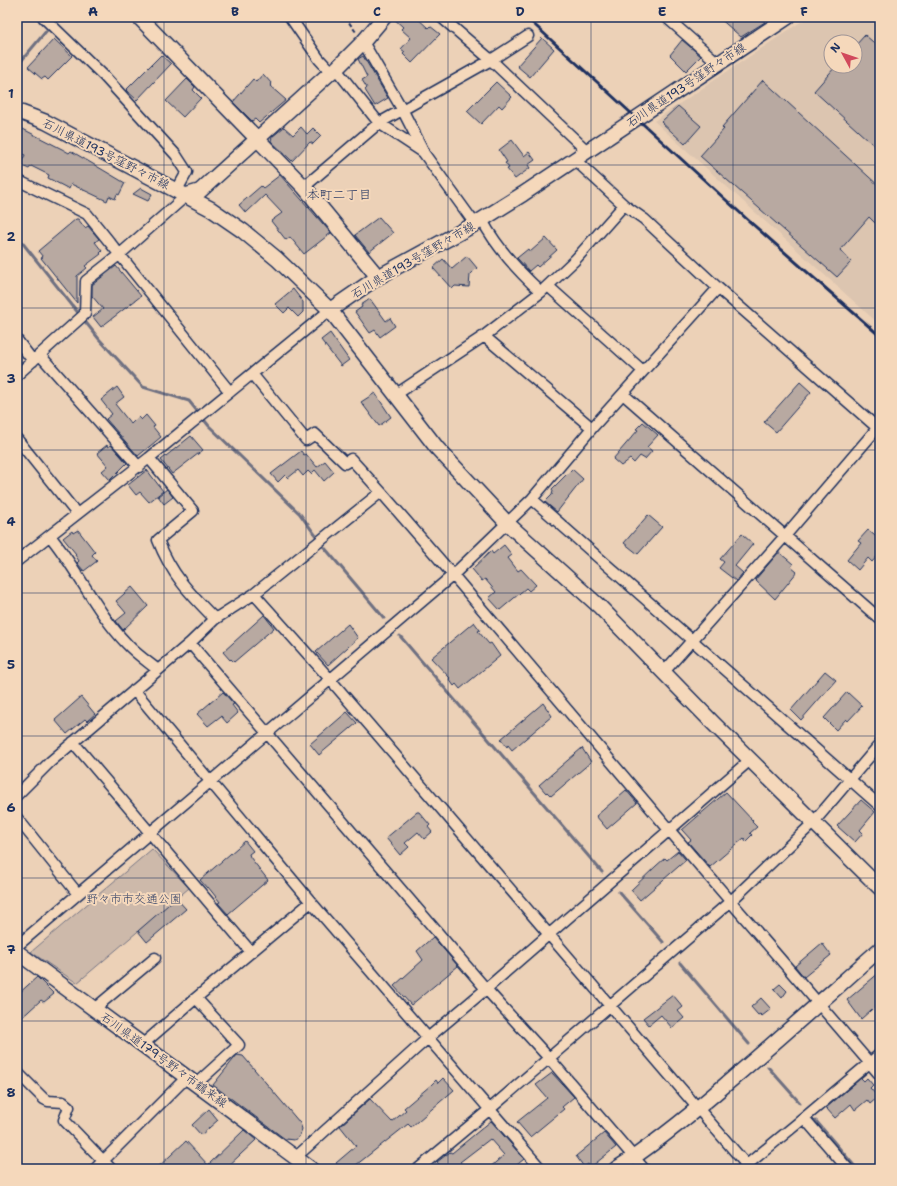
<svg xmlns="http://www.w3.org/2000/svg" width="897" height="1186" font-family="'Shantell Sans','Klee One',sans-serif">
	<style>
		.built { fill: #dcc5b0; fill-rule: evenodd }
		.green { fill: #cdb9aa; stroke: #747484 }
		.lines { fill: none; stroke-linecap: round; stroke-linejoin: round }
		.stream { stroke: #6e6f81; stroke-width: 3 }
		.building { fill: #b8a9a1; stroke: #1b2f5e }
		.street-casing { stroke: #1b2f5e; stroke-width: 13 }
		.secondary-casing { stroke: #1b2f5e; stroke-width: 17 }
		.path { stroke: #1b2f5e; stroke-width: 2; stroke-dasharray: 4 3; stroke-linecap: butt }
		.street { stroke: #f5d8bb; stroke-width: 10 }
		.secondary { stroke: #f5d8bb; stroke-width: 14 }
		.rail { stroke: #1b2f5e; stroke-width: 3 }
		.grid { fill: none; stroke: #1b2f5e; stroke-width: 1; stroke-opacity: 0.55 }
		.labels { text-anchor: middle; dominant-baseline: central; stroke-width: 4; stroke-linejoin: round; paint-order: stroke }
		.street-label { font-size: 12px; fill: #1b2f5e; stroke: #f5d8bb }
		.park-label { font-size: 12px; fill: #364469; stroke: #f5d8bb }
		.neighbourhood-label { font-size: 13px; fill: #1b2f5e; stroke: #f5d8bb }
		.neatline { fill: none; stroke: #1b2f5e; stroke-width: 1.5 }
		.grid-label { font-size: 13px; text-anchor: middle; font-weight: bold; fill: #1b2f5e }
	</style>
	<rect width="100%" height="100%" fill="#ecd1b7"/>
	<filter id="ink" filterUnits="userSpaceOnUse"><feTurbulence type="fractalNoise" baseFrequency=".025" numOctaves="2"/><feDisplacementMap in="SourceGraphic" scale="8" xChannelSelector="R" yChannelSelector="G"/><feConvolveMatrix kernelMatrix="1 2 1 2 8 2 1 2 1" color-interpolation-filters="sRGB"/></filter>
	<g filter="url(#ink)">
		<path class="built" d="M808,17H880V325L654,121ZM831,42H855V66H831Z"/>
		<path class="green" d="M152,849L189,888L77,983L31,952Z"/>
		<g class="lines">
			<path class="stream" d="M17,66L58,17
				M17,236L99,339L143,387L189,401L209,426L300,514L324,547L384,618
				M400,636L602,872
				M619,892L663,942
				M680,963L749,1044
				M768,1067L800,1103
				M816,1121L857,1169"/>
		</g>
		<path class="building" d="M392,17H416L428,28L430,26L440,34L412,63L403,54L405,52L401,49L411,38L401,29L403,27Z
			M718,17H759L765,22L741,37Z
			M865,35L880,48V151L814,91L836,66H855V46Z
			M542,38L554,49L530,77L517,66Z
			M54,39L72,56L48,80L45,77L42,79L28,67Z
			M682,40L701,56L686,71L670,55Z
			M161,55L171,64L137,100L126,90Z
			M363,56L388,98L375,106L365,90L367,88L362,80L367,77L358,59Z
			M263,74L272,84L270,86L286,100L259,123L255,119L252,121L233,102L253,79L256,82Z
			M187,79L195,87L193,90L201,98L183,117L166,101Z
			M763,80L880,187V217L875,223L869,217L840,250L851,262L837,277L700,156L724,129L722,127Z
			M496,82L512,97L502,108L499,105L481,124L467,111Z
			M678,106L701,126L685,144L661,122Z
			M17,126L62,149L69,153L71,151L125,183L119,195L117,194L115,199L109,196L107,201L71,184L69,189L48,178L49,175L31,166L29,169L20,165L25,155L17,151Z
			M284,127L293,135L301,127L307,134L313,128L321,136L313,144L310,142L292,161L271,141L272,137Z
			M512,140L524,156L529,152L535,160L528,165L530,168L515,179L507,169L509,168L505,163L507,162L499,150Z
			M280,175L331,233L304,254L290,237L286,240L271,221L282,213L265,195L246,213L239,205L261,186L263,188Z
			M141,188L152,194L148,201L133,194Z
			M379,217L393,233L369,252L355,235Z
			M76,219H78L85,228L88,226L99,239L95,242L102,251L100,253L101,254L85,266L87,268L77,276V303L41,258L43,257L38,251Z
			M546,238L557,250L538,267L536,265L529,271L517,258L528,249L530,252Z
			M467,256L477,268L470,275L469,287L455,286L452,289L433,268L443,259L452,269Z
			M116,266L141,296L101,327L93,317L103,309L92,296V285Z
			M293,289L303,302V312L298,317L289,308L284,313L275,304Z
			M370,299L386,321L390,318L395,326L380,337L375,330L370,333L355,312L362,307L361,305Z
			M330,333L349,360L341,366L321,340Z
			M800,382L811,392L776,432L764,422Z
			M117,387L124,397L115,404L131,424L138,417L141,420L146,415L155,426L153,427L161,437L138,456L106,419L112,414L101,400Z
			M375,393L391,417L379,426L361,402Z
			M643,422L658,435L647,447L652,451L645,459L640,456L634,463L630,459L621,466L613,459L638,430L636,429Z
			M191,436L203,450L172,474L161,460Z
			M107,445L108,447L111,445L127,463L110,480L102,471L108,466L97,453Z
			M301,451L304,455L306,454L317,467L325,461L334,472L324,481L315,470L311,474L308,471L303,476L298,470L288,478L285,475L278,482L271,474Z
			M572,469L583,479L557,512L545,502L552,495L553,491L552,489Z
			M147,470L163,491L149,502L140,492L136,495L128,485Z
			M167,489L173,497L164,504L158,496Z
			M648,515L662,527L638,554L624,543Z
			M78,530L95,552L92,555L97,561L84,571L77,563L79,561L75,555L76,554L63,538L72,531L73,533Z
			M868,530L880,540V553L872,562L868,558L858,570L847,560L861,543L858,541Z
			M742,534L753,544L735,566L743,573L736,581L719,568L724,562L720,559Z
			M504,545L512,555L508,558L518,571L521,569L536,585L529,591L526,588L500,610L489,598L496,592L485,579L482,581L472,569L491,551L493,554Z
			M778,553H780L793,564L791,567L797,572L775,599L755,580Z
			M132,587L148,606L123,630L116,621L126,613L116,601Z
			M264,615L274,628L234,662L231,659L230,660L223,652Z
			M474,622L480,630L478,631L489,644L491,643L500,656L460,689L456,684L454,686L449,679L450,678L431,658Z
			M348,624L358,638L328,665L316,652Z
			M825,671L836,680L801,720L791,710Z
			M223,692L234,704L232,705L238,713L227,723L221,716L208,726L197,714Z
			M847,692L862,706L848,721L846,719L836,730L824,718Z
			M81,697L95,714L87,721L85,719L67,734L55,720Z
			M543,703L552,716L512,750L508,745L507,747L501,739Z
			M347,712L357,723L319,755L310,744Z
			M582,748L591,762L551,796L547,792L546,793L539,785Z
			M626,790L637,803L607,829L596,816Z
			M726,792L753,821L752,822L757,827L750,833L752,835L746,841L744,838L710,867L688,842L691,840L682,830Z
			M861,800L875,812L860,830L863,833L855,842L837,826Z
			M417,812H419L430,825L428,827L432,832L424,839L418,832L405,843L409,847L400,855L386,838Z
			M245,841L253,851L249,854L250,857L268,880L228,914L218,903L220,902L208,887L207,888L200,880Z
			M678,851L686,860L640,900L631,890L656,866L665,858L667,860Z
			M176,898L186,909L147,942L138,931Z
			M433,937L458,966L411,1005L394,986L423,960L417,951Z
			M822,943L831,955L804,977L795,966Z
			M880,972V1002L861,1019L847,1000Z
			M37,977L54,994L44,1002L41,1000L17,1022V995Z
			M780,984L787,991L782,998L774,989Z
			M673,995L683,1007L678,1011L684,1018L672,1028L661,1015L649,1025L643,1018Z
			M761,998L771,1009L762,1016L760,1014L758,1015L751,1007Z
			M237,1055L243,1056L300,1123L302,1129L299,1137L294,1140L285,1139L213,1085Z
			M552,1073L574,1097L562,1107L564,1109L530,1137L517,1122L547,1098L536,1085Z
			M443,1078L454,1090L411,1127L408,1124L351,1169H341L336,1163L356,1146L340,1126L370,1099L392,1122L406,1110L404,1108L431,1085L436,1080L438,1083Z
			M861,1078L864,1081L867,1078L873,1085L870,1088L878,1097L870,1104L867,1100L855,1110L851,1104L835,1118L826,1108Z
			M209,1109L218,1120L201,1135L192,1125Z
			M491,1121L524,1159L512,1169H488L504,1155L490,1139L460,1162L467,1169H443L437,1162L450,1152L452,1153Z
			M244,1130L256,1140L225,1169H156L186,1141L208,1165Z
			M604,1133L616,1147L591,1167L588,1164L584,1167L576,1156Z"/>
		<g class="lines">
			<g class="street-casing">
				<path id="street" d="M43,17L104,76L176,155L187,172L177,190
					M290,17L319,59L331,72
					M441,17L491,60L587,151
					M666,17L718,63
					M363,42L402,109L423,150
					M336,69L379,123L423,152L475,224
					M575,160L624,205L644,219L718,288L880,430
					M17,180L87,214L230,392
					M304,187L379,123L491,60L528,36
					M482,220C496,246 519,272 541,292L575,260L624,205
					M548,286L643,371
					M484,336L592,428
					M17,340L33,361
					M40,355L139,467
					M252,374L306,440L315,434L345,463L351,459L381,492
					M17,375L85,314L86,281L119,255L187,195
					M623,394L880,619
					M395,395L484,336L541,292
					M17,439L77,514
					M149,458L193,511L158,540C171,574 190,594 215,619
					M532,499L880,806
					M50,536C78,570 96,612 127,644C136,654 148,662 158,670
					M17,561L149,458L330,310
					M254,594L329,678L750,1169
					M190,643L486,989L429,1037L296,1157
					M663,673L785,536L880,425
					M134,690L311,902
					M73,742L251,952
					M17,795L50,762L190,643L215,619L254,594L381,492L453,575L670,831L880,1075
					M17,818L78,894
					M17,946L453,575L532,499L592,428L718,288
					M94,1009L155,958
					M142,1045L196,998
					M17,1072L44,1099L48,1101L63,1102L69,1107L64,1120L111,1169
					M196,1084L239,1045L196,998L311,902L541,1169
					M804,1118L880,1054
					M95,1169L187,1077
					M418,1169L490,1109L731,901L813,823L880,744
					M644,1169L548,1057L486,989L750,760
					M742,1169L804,1118L848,1169"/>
			</g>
			<g class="secondary-casing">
				<path id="secondary" d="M139,17L304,187L378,277
					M17,111L46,122L211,209L243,231L277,259L330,310L378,277L475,224L523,194L788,17
					M187,195L200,191L331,72L336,69L363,42L384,17
					M330,310L437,448L508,524L600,607L713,723L880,888
					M17,952L311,1169
					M616,1169C654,1145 690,1115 724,1086C777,1041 828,995 880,949"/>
			</g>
			<path class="path" d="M345,17L356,32"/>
			<use href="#street" class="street"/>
			<use href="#secondary" class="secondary"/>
			<path class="rail" d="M526,17L749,221L880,336"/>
		</g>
	</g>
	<path class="grid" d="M164,17V1169M306,17V1169M448,17V1169M591,17V1169M733,17V1169M17,165H880M17,308H880M17,450H880M17,593H880M17,736H880M17,878H880M17,1021H880"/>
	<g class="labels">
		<g class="street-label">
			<text transform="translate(686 85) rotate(-34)">石川県道193号窪野々市線</text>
			<text transform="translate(106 154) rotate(27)">石川県道193号窪野々市線</text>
			<text transform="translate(413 260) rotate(-30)">石川県道193号窪野々市線</text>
			<text transform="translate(164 1060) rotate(36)">石川県道179号野々市鶴来線</text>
		</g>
		<g class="park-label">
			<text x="134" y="899">野々市市交通公園</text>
		</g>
		<g class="neighbourhood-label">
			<text x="339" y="194">本町二丁目</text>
		</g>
	</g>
	<rect width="897" height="1186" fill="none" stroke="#f5d8bb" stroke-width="44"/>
	<g transform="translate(843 54) rotate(310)"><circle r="19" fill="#f5d8bb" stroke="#9e9496"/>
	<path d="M0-3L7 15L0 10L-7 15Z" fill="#d1495b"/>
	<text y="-6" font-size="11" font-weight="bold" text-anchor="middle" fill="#1b2f5e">N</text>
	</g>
	<rect x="22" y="22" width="853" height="1142" class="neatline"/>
	<g class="grid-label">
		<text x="93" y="16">A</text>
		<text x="235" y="16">B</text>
		<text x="377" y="16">C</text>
		<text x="520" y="16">D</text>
		<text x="662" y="16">E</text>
		<text x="804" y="16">F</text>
		<text x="11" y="98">1</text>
		<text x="11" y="241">2</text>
		<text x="11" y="383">3</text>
		<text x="11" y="526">4</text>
		<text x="11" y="669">5</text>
		<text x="11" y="812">6</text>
		<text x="11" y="954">7</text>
		<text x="11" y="1097">8</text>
	</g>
</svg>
